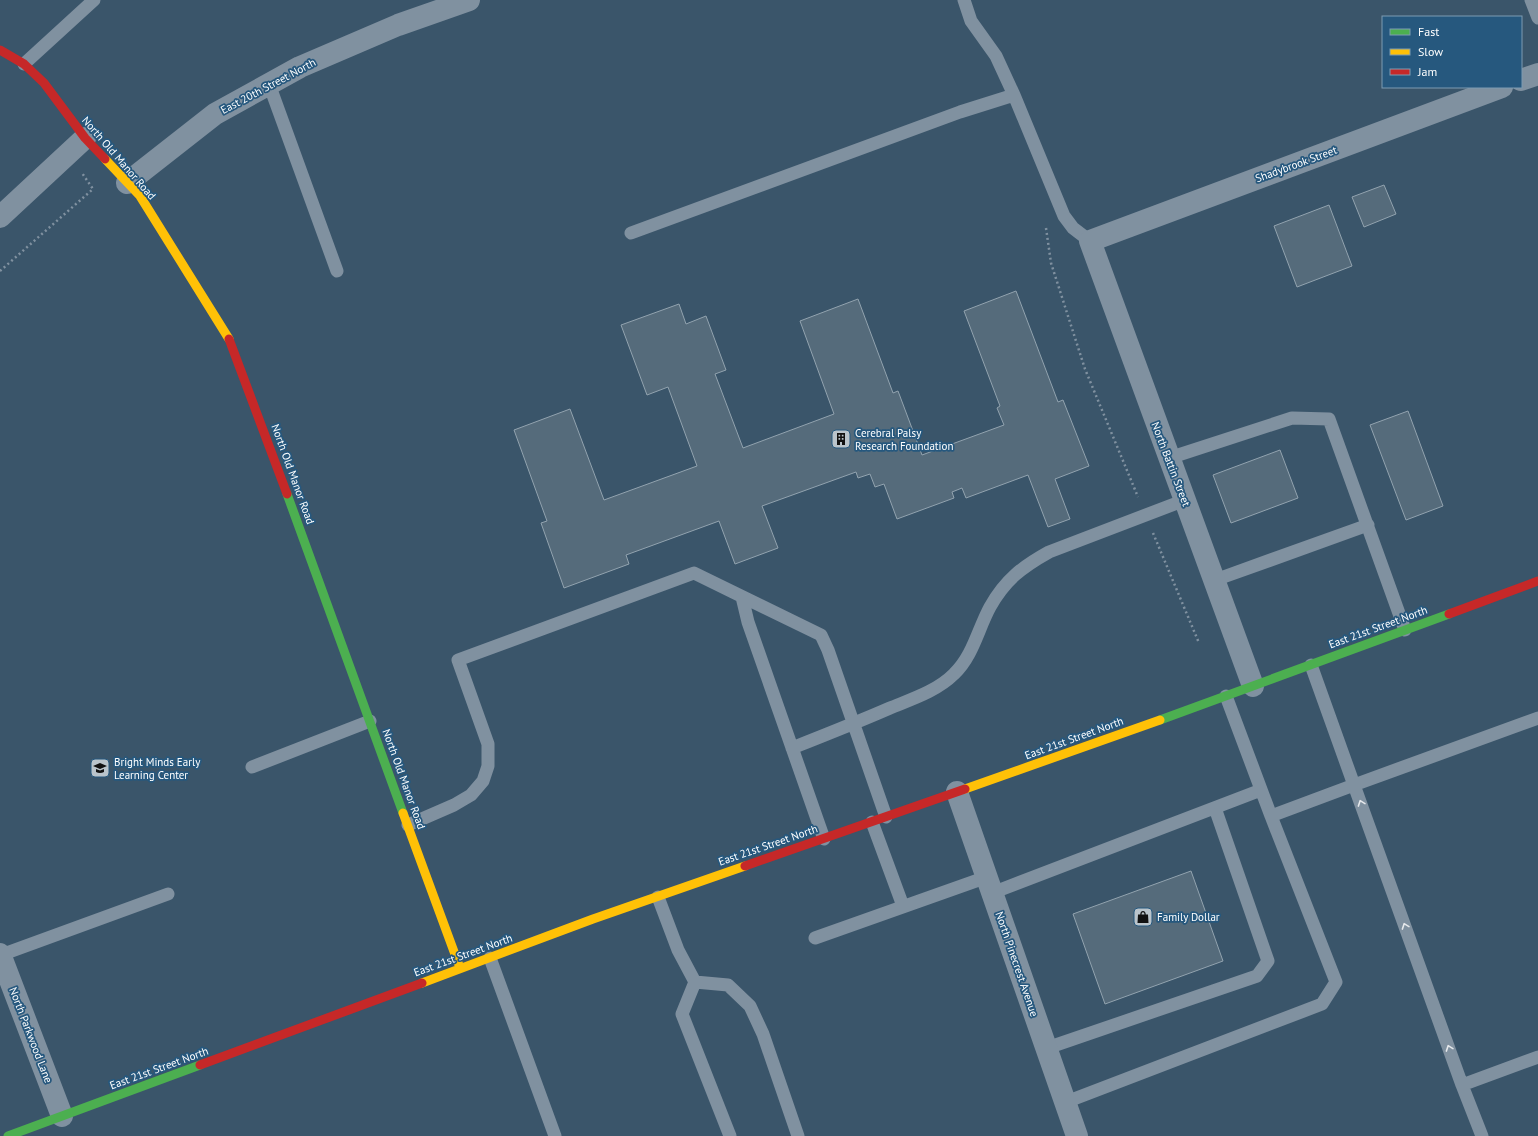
<svg xmlns="http://www.w3.org/2000/svg" width="1538" height="1136" font-family="'PT Sans',sans-serif">
	<style>
		.building { fill: #556b7b; stroke: #92a3af }
		.lines { fill: none; stroke-linecap: round; stroke-linejoin: round }
		.path { stroke: #8091a0; stroke-width: 2.5; stroke-dasharray: 2 3; stroke-linecap: butt }
		.lane { stroke: #8091a0; stroke-width: 13 }
		.street { stroke: #8091a0; stroke-width: 22 }
		.fast { stroke: #4caf50; stroke-width: 9 }
		.slow { stroke: #ffc107; stroke-width: 9 }
		.jam { stroke: #c62828; stroke-width: 9 }
		.oneway { stroke: #e6e9ec }
		.labels { text-anchor: middle; dominant-baseline: central; stroke-width: 3.5; stroke-linejoin: round; paint-order: stroke }
		.street-label { font-size: 11px; fill: #fff; stroke: #26587e }
		.poi-label { font-size: 11px; fill: #fff; stroke: #26587e; text-anchor: start }
	</style>
	<rect width="100%" height="100%" fill="#3a556a"/>
	<path class="building" d="M1384,185L1396,214L1364,227L1352,197Z
		M1329,205L1352,266L1297,287L1274,226Z
		M1016,291L1058,402L1063,400L1089,466L1055,479L1070,519L1048,527L1028,475L966,498L962,488L952,492L954,498L897,519L884,484L875,487L870,474L858,478L856,472L762,506L778,548L735,564L719,521L626,555L629,564L564,588L541,523L547,521L514,430L570,409L604,500L697,466L668,387L647,395L621,325L679,304L686,324L706,316L726,370L715,374L743,448L834,414L800,321L858,299L893,393L898,391L922,455L1004,425L997,408L1000,406L964,311Z
		M1408,411L1443,506L1406,520L1370,425Z
		M1280,450L1298,498L1231,523L1213,475Z
		M1191,871L1223,961L1105,1004L1073,914Z"/>
	<g class="lines">
		<path class="path" d="M1046,228L1051,263L1085,369L1138,497
			M0,271L93,189L82,173
			M1153,533L1199,643"/>
		<path class="lane" d="M964,0L971,21L996,56L1014,95L1064,216L1073,228L1090,241
			M1531,0L1538,18
			M24,64L94,0
			M269,84L337,271
			M631,233L960,112L1014,95
			M1169,458L1292,418L1329,419L1405,630
			M1215,580L1368,525
			M742,597L748,622L824,839
			M1311,665L1354,785L1538,718
			M1226,696L1271,816L1354,785L1462,1085
			M792,748C825,735 858,722 890,708C912,699 937,691 954,674C973,656 978,629 990,607C1005,580 1022,567 1049,552L1185,500
			M252,767L370,721
			M872,822L903,906
			M408,825L454,805L471,795L483,781L488,766V744L458,660L694,573L821,635L828,650L886,817
			M992,893L1261,790
			M658,897L678,950L695,982L682,1014L730,1136
			M815,938L987,877
			M1,955L168,894
			M490,958L555,1136
			M695,982L728,985L750,1006L763,1034L798,1136
			M1047,1048L1257,976L1268,961L1215,808
			M1066,1102L1322,1004L1336,982L1271,816
			M1482,1136L1462,1085L1538,1057"/>
		<path class="street" d="M1521,80L1538,74
			M127,183L215,114L300,67L398,25L469,0
			M0,217L85,138
			M1253,686L1090,241L1502,87
			M957,792L1077,1136
			M0,954L62,1116"/>
		<path class="fast" d="M287,494L403,813
			M1160,720L1449,614
			M8,1136L200,1065"/>
		<path class="slow" d="M105,159L140,196L229,339
			M965,789L1160,720
			M403,813L460,968
			M422,983L593,919L745,866"/>
		<path class="jam" d="M0,50L24,64L44,83L85,138L105,159
			M229,339L287,494
			M1449,614L1538,581
			M745,866L965,789
			M200,1065L422,983"/>
	</g>
	<defs><path id="oneway-chevron" d="M-2-3.5L2.5 0L-2 3.5" fill="none" stroke-width="1.6" stroke-linecap="round" stroke-linejoin="round"/></defs>
	<g class="oneway">
		<use href="#oneway-chevron" transform="translate(1361 803) rotate(-110)"/>
		<use href="#oneway-chevron" transform="translate(1405 926) rotate(-110)"/>
		<use href="#oneway-chevron" transform="translate(1449 1048) rotate(-110)"/>
	</g>
	<defs>
		<g id="building-square" transform="scale(1)"><rect x="-9" y="-9" width="18" height="18" rx="4" fill="#bac4cb" stroke="#26587e"/><path d="M-4-6H4V6H1V3H-1V6H-4ZM-2.5-4.3h1.7v1.8h-1.7ZM.8-4.3h1.7v1.8H.8ZM-2.5-1h1.7V.8h-1.7ZM.8-1h1.7V.8H.8Z" fill="#111"/></g>
		<g id="school-square" transform="scale(1)"><rect x="-9" y="-9" width="18" height="18" rx="4" fill="#bac4cb" stroke="#26587e"/><path d="M0-5L7-2L0 1L-7-2ZM-4 1L0 2.5L4 1V4Q0 6-4 4Z" fill="#111"/></g>
		<g id="shop-square" transform="scale(1)"><rect x="-9" y="-9" width="18" height="18" rx="4" fill="#bac4cb" stroke="#26587e"/><path d="M-5-2.5h2.3a2.7 3.5 0 0 1 5.4 0H5L5.5 6h-11ZM-1.5-2.5h3a1.5 2.3 0 0 0-3 0Z" fill="#111"/></g>
	</defs>
	<g fill-rule="evenodd">
		<use href="#building-square" x="841" y="439"/>
		<use href="#school-square" x="100" y="768"/>
		<use href="#shop-square" x="1143" y="917"/>
	</g>
	<g class="labels">
		<g class="street-label">
			<text transform="translate(268 86) rotate(-28)">East 20th Street North</text>
			<text transform="translate(119 158) rotate(49)">North Old Manor Road</text>
			<text transform="translate(1296 164) rotate(-20)">Shadybrook Street</text>
			<text transform="translate(1171 464) rotate(69)">North Battin Street</text>
			<text transform="translate(293 474) rotate(70)">North Old Manor Road</text>
			<text transform="translate(1378 627) rotate(-20)">East 21st Street North</text>
			<text transform="translate(1074 738) rotate(-20)">East 21st Street North</text>
			<text transform="translate(404 779) rotate(70)">North Old Manor Road</text>
			<text transform="translate(768 845) rotate(-19)">East 21st Street North</text>
			<text transform="translate(463 955) rotate(-20)">East 21st Street North</text>
			<text transform="translate(1017 964) rotate(71)">North Pinecrest Avenue</text>
			<text transform="translate(31 1035) rotate(69)">North Parkwood Lane</text>
			<text transform="translate(159 1068) rotate(-20)">East 21st Street North</text>
		</g>
		<g class="poi-label">
			<text x="855" y="433">Cerebral Palsy<tspan x="855" dy="13">Research Foundation</tspan></text>
			<text x="114" y="762">Bright Minds Early<tspan x="114" dy="13">Learning Center</tspan></text>
			<text x="1157" y="917">Family Dollar</text>
		</g>
	</g>
	<rect x="1382" y="16" width="140" height="72" fill="#26587e" stroke="#7d9bb2"/>
	<rect x="1390" y="29" width="20" height="6" fill="#4caf50" stroke="#7d9bb2"/>
	<text x="1418" y="36" font-size="12" fill="#ffffff">Fast</text>
	<rect x="1390" y="49" width="20" height="6" fill="#ffc107" stroke="#7d9bb2"/>
	<text x="1418" y="56" font-size="12" fill="#ffffff">Slow</text>
	<rect x="1390" y="69" width="20" height="6" fill="#c62828" stroke="#7d9bb2"/>
	<text x="1418" y="76" font-size="12" fill="#ffffff">Jam</text>
</svg>
